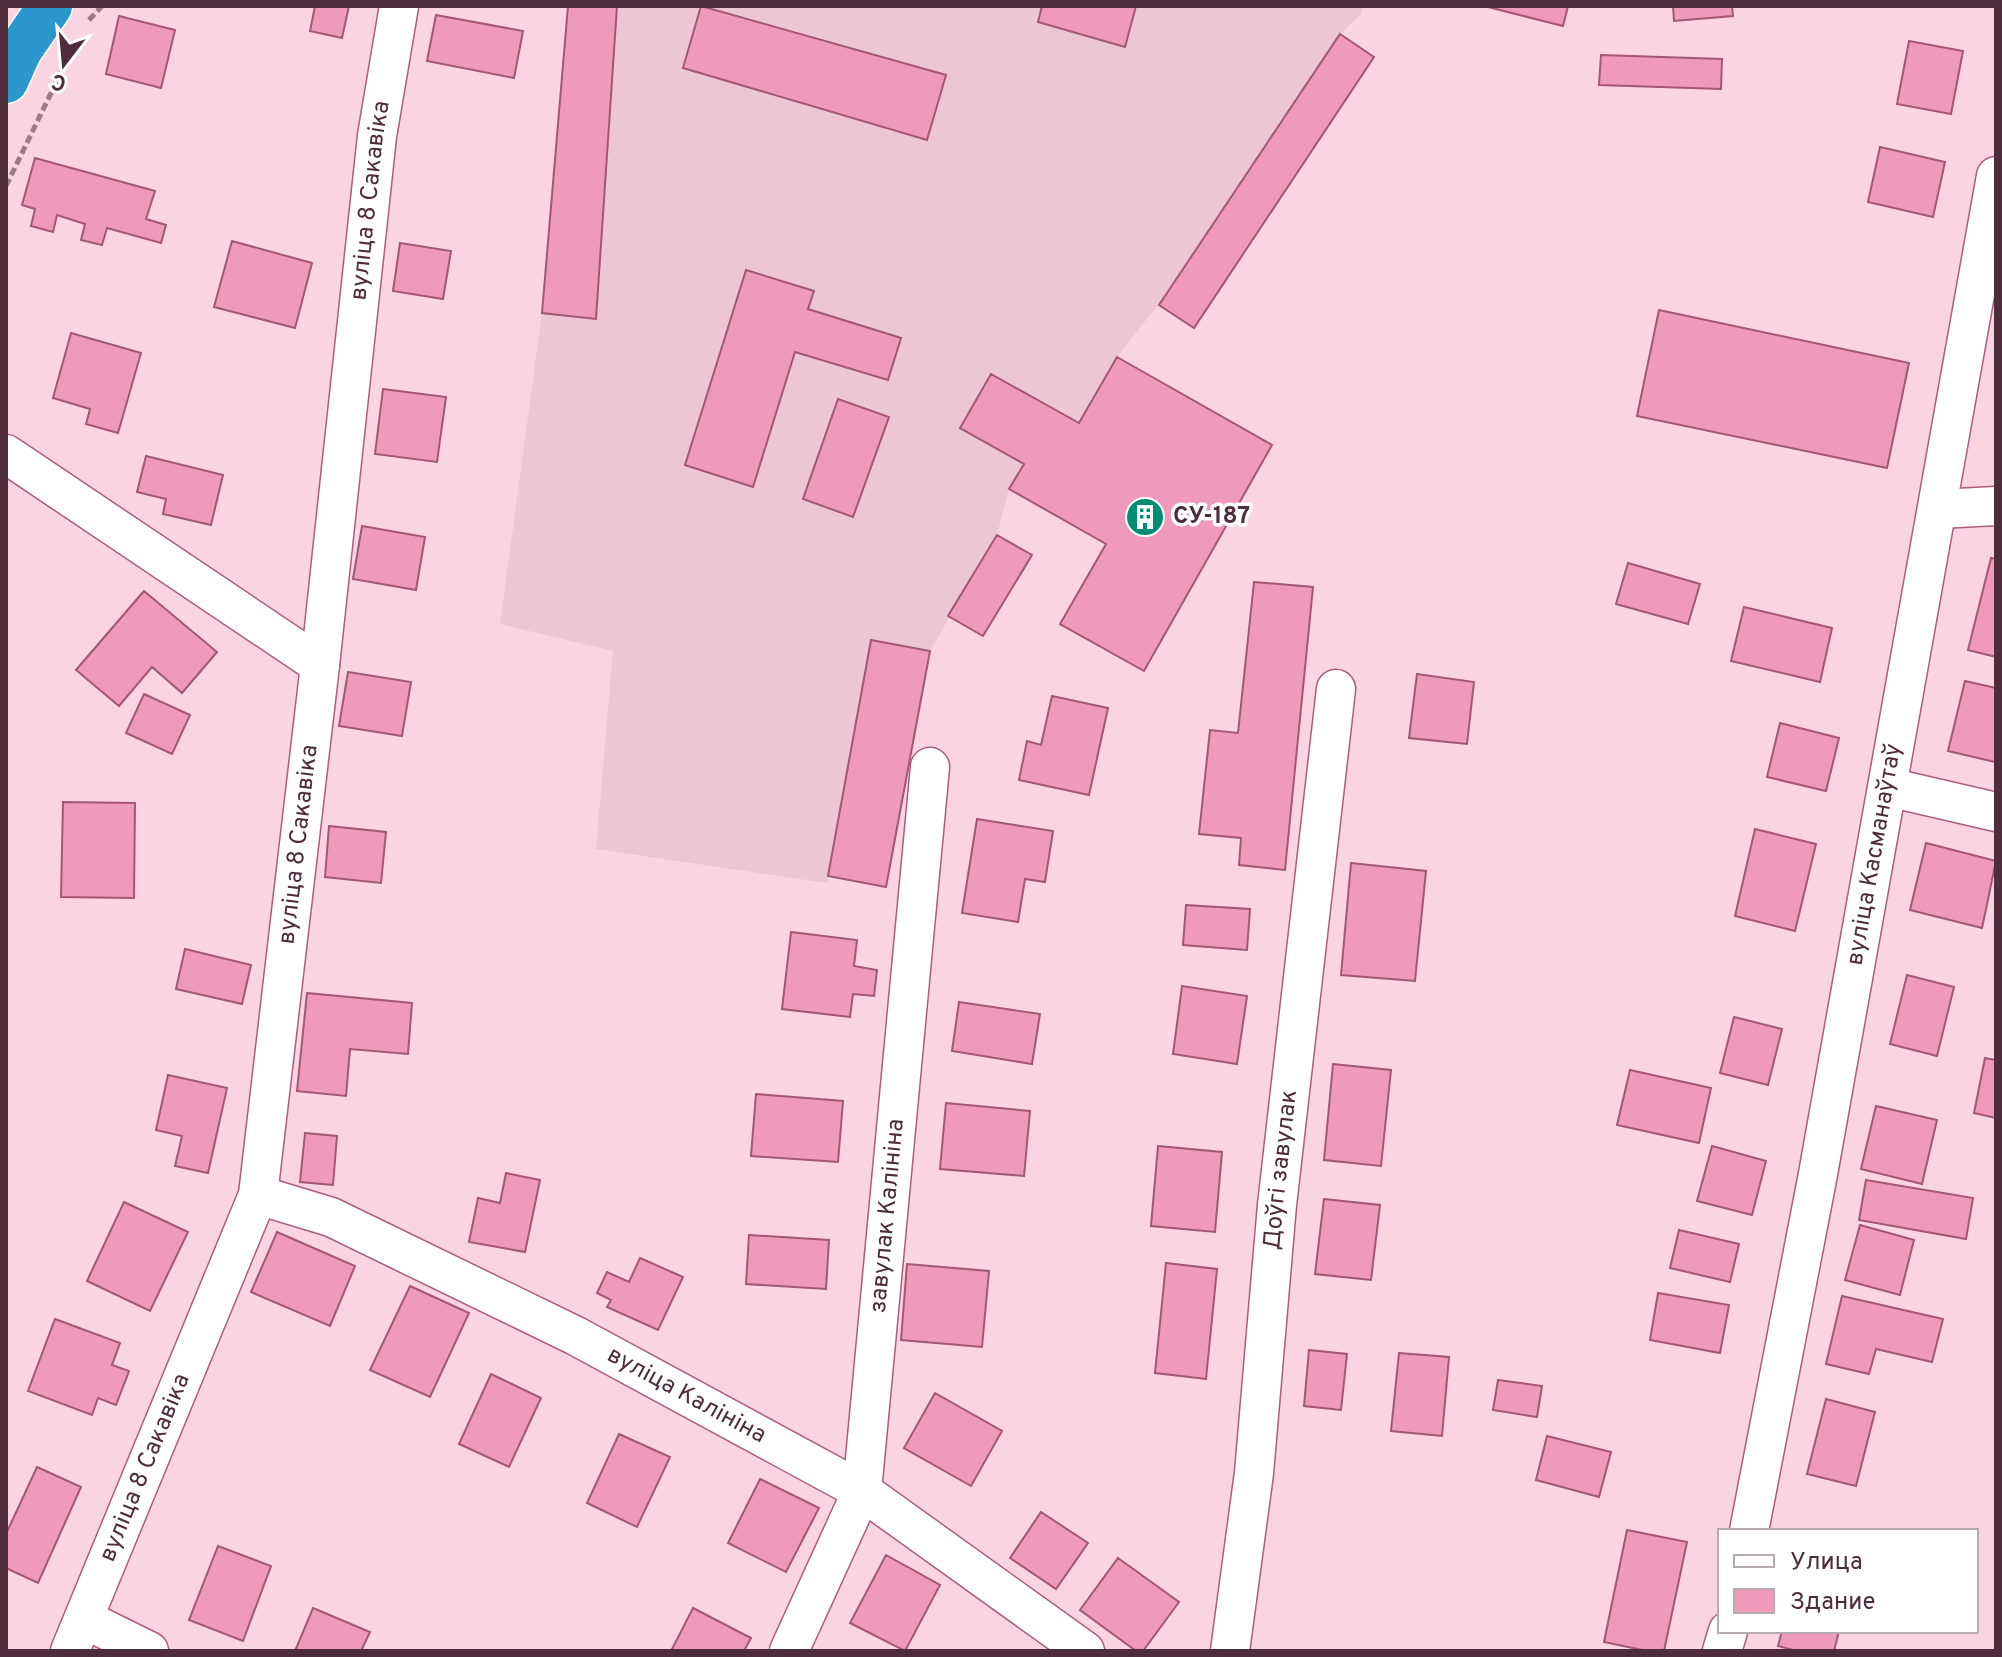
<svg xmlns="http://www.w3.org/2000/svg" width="2002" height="1657" font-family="Overpass,sans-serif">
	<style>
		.built { fill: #ecc6d3 }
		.building { fill: #ef9aba; stroke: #a45675; stroke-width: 2 }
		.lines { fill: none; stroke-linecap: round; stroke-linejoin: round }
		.minor-casing { stroke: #ac5d7d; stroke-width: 41 }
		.highway-casing { stroke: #fff; stroke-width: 47 }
		.path { stroke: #9f7b88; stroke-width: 5; stroke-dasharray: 8 4; stroke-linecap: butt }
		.minor { stroke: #fff; stroke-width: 38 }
		.highway { stroke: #2c97cc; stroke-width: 44 }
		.labels { text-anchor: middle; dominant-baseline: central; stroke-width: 7; stroke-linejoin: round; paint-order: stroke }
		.street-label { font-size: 24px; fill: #4e2c39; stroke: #fff }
		.poi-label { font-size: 24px; font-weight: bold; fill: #4e2c39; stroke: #fff; text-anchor: start }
	</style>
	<rect width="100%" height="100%" fill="#fad5e1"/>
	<path class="built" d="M568,6H1363L1361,14L1340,34L1374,57L1194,328L1158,305L1117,357L1079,423L992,374L961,427L1024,464L1009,489L997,535L930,651L886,887L828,876L827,883L596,849L613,651L500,624L542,313Z"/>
	<path class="building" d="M315,6H349L342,38L310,31Z
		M568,6H617L596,319L542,313Z
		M701,6L946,75L927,140L683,68Z
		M1042,6H1136L1125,47L1038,22Z
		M1484,6H1568L1563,26Z
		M1673,6H1732L1733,16L1674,21Z
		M436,15L523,31L514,78L427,61Z
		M119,16L175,30L161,88L106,74Z
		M1340,34L1374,57L1194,328L1159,305Z
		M1909,41L1963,51L1951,114L1897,104Z
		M1601,55L1722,59L1721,89L1599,85Z
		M1880,147L1945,162L1933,217L1868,202Z
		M35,158L155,191L146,219L166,225L161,243L107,228L102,245L81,240L85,224L57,215L53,232L31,226L35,209L22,205Z
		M232,241L312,263L295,328L214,307Z
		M400,243L451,251L443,299L393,291Z
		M746,270L814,291L808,309L901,338L888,380L795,352L753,487L685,465Z
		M1659,310L1909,363L1887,468L1637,416Z
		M71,333L141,353L118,433L86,424L90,409L53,398Z
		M1117,357L1272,445L1144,671L1060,624L1106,544L1009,489L1024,464L960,428L991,374L1079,423Z
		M383,389L446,397L437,462L375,454Z
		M838,399L889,417L853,517L803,499Z
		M146,456L223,475L211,525L163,514L166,499L137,492Z
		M362,526L425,537L416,590L353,579Z
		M997,535L1032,555L983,636L948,616Z
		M1991,558L1996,559V657L1968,650Z
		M1628,563L1700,584L1688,624L1616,604Z
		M1254,582L1313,587L1285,870L1239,865L1241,838L1199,834L1210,730L1238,733Z
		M144,591L217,652L182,693L152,667L119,706L76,670Z
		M1744,607L1832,628L1820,682L1731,661Z
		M871,640L930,651L886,887L828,876Z
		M348,672L411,682L402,736L339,726Z
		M1417,674L1474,682L1467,744L1409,738Z
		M1965,681L1996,688L1995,762L1948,751Z
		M144,694L190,715L172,754L126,733Z
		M1052,696L1108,708L1089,795L1019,780L1027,741L1041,745Z
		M1780,723L1839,738L1826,791L1767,777Z
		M63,802L135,803L134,898L61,897Z
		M977,819L1053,831L1045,882L1025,879L1018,922L962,913Z
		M329,826L386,832L381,883L325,877Z
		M1755,829L1816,844L1795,931L1735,916Z
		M1926,843L1996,861L1982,928L1910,910Z
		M1351,863L1426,871L1415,981L1341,975Z
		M1186,905L1250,909L1247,950L1183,945Z
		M791,932L857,940L854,966L877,970L874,996L853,994L850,1017L782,1009Z
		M185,949L251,965L242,1004L176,989Z
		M1907,975L1954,987L1937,1056L1890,1044Z
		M1182,986L1247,996L1237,1064L1173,1054Z
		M307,993L412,1003L408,1054L350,1049L346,1096L297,1091Z
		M959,1002L1040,1014L1032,1064L952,1051Z
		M1734,1017L1782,1029L1768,1085L1720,1073Z
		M1985,1058L1996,1060V1118L1974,1113Z
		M1333,1064L1391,1070L1381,1166L1324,1160Z
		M1630,1070L1711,1088L1699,1143L1617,1125Z
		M168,1075L227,1088L208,1173L175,1166L182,1136L156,1130Z
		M756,1094L843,1101L838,1162L751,1156Z
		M946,1103L1030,1111L1024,1176L940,1169Z
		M1876,1106L1937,1120L1922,1184L1861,1169Z
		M305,1133L337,1136L333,1185L300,1182Z
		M1158,1146L1222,1152L1215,1232L1151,1226Z
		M1712,1146L1766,1161L1752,1215L1697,1201Z
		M506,1173L540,1180L525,1252L469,1242L478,1198L500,1203Z
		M1866,1180L1973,1198L1966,1239L1859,1220Z
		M1324,1199L1380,1205L1371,1280L1315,1274Z
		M124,1202L188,1232L150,1311L87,1281Z
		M1860,1225L1914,1240L1900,1295L1845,1280Z
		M1679,1230L1739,1244L1730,1282L1670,1268Z
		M277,1232L355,1266L330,1326L251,1292Z
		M749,1235L829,1240L826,1289L746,1284Z
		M640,1258L683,1277L658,1330L607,1307L611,1300L597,1293L607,1272L629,1282Z
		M1166,1263L1217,1269L1206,1379L1155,1373Z
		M907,1264L989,1271L982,1347L901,1340Z
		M410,1286L469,1313L430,1397L370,1370Z
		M1658,1293L1729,1305L1720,1353L1650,1340Z
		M1842,1296L1943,1319L1932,1362L1876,1349L1869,1374L1826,1364Z
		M55,1319L120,1343L112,1365L129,1371L116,1405L98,1398L92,1415L28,1391Z
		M1309,1350L1347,1354L1341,1410L1304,1406Z
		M1399,1353L1449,1357L1442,1436L1391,1431Z
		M491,1374L541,1398L509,1467L459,1444Z
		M1498,1380L1542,1386L1537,1417L1493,1410Z
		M935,1393L1002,1431L971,1486L904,1448Z
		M1826,1399L1875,1412L1856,1486L1807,1474Z
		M619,1434L670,1457L637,1527L587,1503Z
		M1547,1436L1611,1452L1599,1497L1536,1480Z
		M37,1467L81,1487L38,1583L6,1568V1534Z
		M760,1479L819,1508L786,1572L728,1543Z
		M1041,1512L1088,1543L1056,1589L1010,1558Z
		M1627,1530L1687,1542L1664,1651H1647L1604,1642Z
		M218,1546L271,1566L243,1641L189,1620Z
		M886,1555L940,1585L905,1651L850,1623Z
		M1118,1558L1179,1602L1143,1651H1136L1080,1610Z
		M313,1608L370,1632L361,1651H295Z
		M693,1608L751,1638L744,1651H671Z
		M1782,1631H1839L1834,1651H1797L1778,1646Z"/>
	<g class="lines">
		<g class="minor-casing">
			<g id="minor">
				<path d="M6,454L320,665"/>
				<path d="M1938,509L1996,506"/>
				<path d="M1888,787L1996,812"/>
				<path id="s1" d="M258,1195L331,1217L576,1336L862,1491L1085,1651"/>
				<path id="s2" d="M1749,1531L1818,1174L1996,176"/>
				<path d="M84,1619L149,1651"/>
				<path id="s3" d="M70,1651L258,1195L320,665L377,136L399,6"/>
				<path id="s4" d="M789,1651L862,1491L930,767"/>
				<path id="s5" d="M1230,1651L1254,1473L1277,1205L1336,689"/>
				<path d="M1722,1651L1728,1631"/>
			</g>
		</g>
		<g class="highway-casing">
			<path id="highway" d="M6,81L20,50L50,6"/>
		</g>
		<path class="path" d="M89,20L102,6
			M6,186L69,56"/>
		<use href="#minor" class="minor"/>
		<use href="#highway" class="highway"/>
	</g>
	<defs>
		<g id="building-disc" transform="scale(2)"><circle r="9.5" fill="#008d75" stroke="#fff"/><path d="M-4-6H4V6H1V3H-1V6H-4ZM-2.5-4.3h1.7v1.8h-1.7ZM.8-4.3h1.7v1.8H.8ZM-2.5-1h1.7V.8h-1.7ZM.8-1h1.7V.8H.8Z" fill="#fff"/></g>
	</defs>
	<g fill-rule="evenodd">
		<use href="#building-disc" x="1145" y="517"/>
	</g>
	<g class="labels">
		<g class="street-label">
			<text stroke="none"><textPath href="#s3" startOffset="1494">вуліца 8 Сакавіка</textPath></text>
			<text stroke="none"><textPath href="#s3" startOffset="846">вуліца 8 Сакавіка</textPath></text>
			<text stroke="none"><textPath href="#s2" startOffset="688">вуліца Касманаўтаў</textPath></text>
			<text stroke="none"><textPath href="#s5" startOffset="484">Доўгі завулак</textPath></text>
			<text stroke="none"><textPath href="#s4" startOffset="452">завулак Калініна</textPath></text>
			<text stroke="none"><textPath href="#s1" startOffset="474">вуліца Калініна</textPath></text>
			<text stroke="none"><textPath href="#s3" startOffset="198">вуліца 8 Сакавіка</textPath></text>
		</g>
		<g class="poi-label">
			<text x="1173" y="517">СУ-187</text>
		</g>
	</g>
	<rect width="2002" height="1657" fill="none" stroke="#4e2c39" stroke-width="16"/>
	<rect x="1718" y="1529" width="260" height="104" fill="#ffffff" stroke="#b8abb0" stroke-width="2"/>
	<rect x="1734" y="1555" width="40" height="12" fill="#ffffff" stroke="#b8abb0" stroke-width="2"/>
	<text x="1790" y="1569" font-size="24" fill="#4e2c39">Улица</text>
	<rect x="1734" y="1589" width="40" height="24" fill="#ef9aba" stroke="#b8abb0" stroke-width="2"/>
	<text x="1790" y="1609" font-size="24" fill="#4e2c39">Здание</text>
	<g transform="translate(64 64) rotate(196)" stroke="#ffffff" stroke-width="6" paint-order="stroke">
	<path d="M0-6L14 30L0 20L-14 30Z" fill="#4e2c39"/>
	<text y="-12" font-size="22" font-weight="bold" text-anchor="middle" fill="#4e2c39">С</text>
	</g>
</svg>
